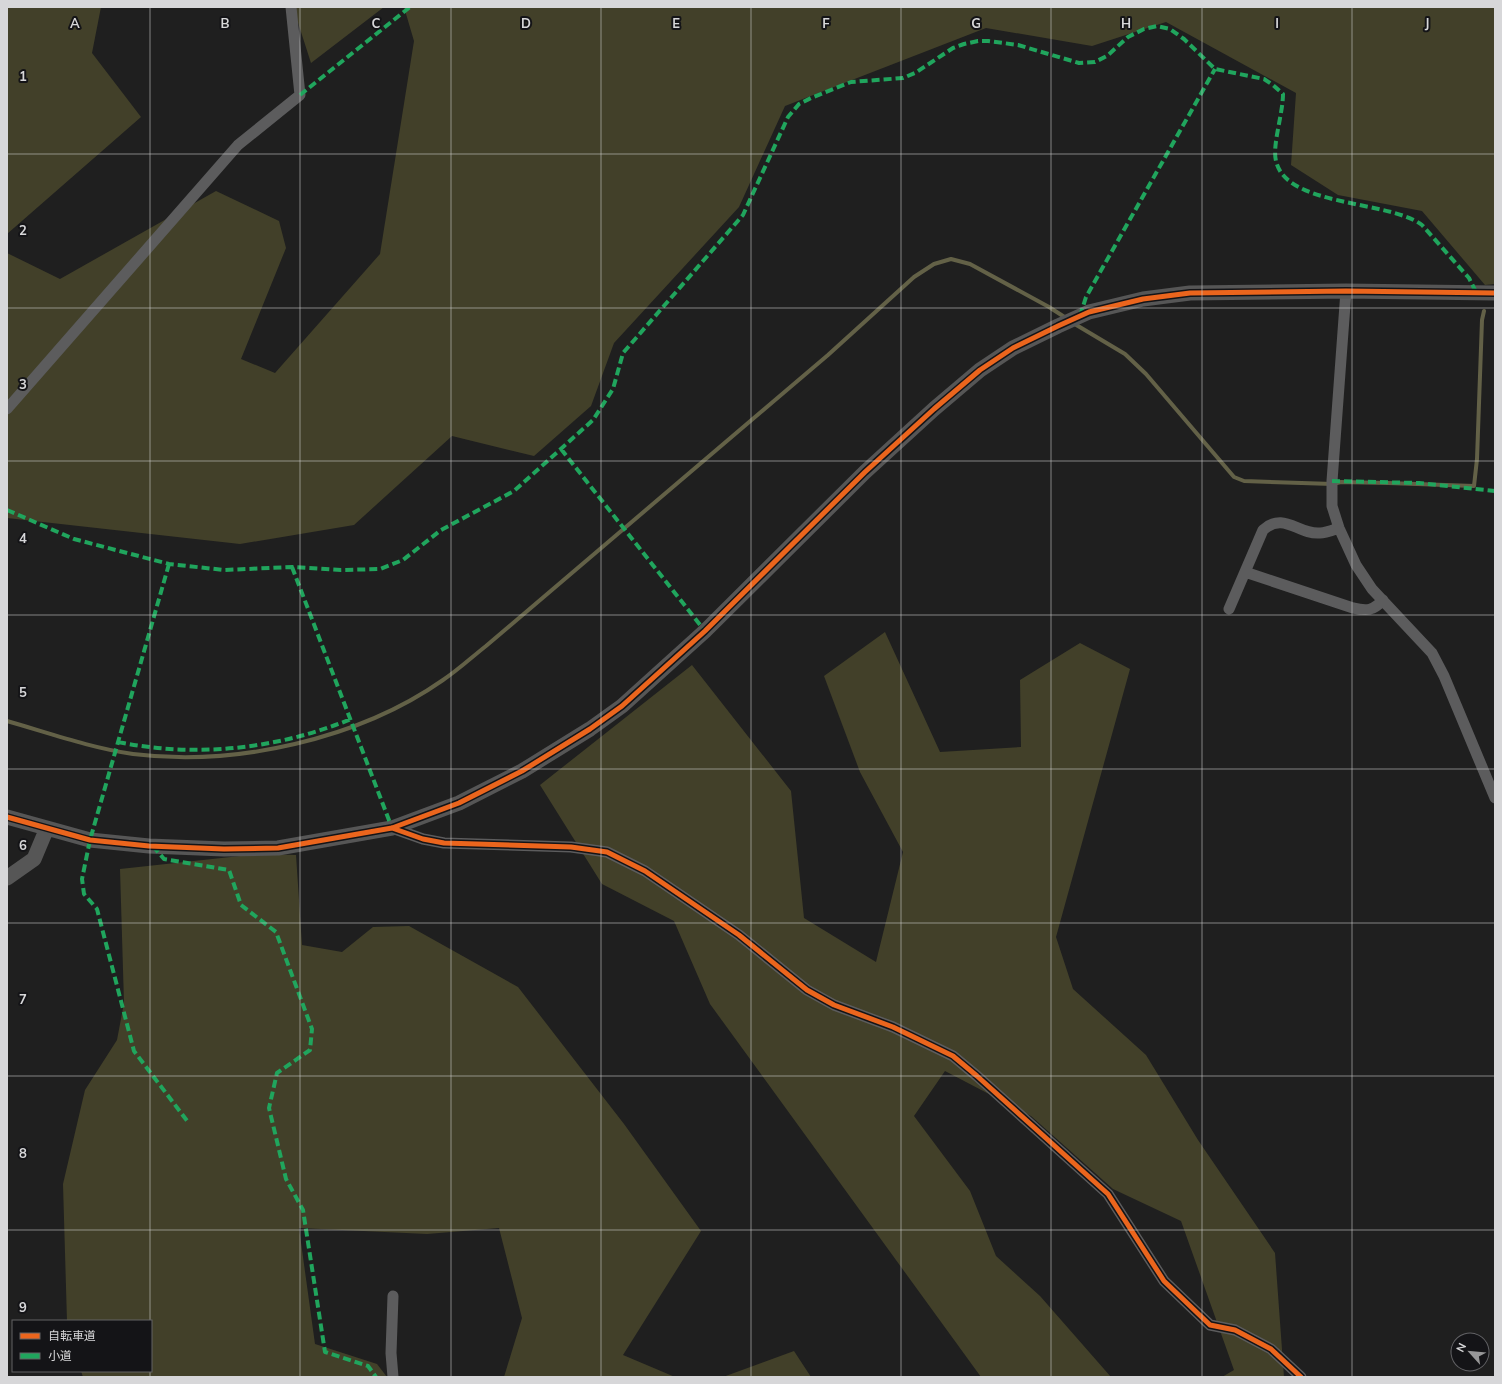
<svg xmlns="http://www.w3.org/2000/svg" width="1502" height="1384" font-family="Mulish,'Noto Sans JP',sans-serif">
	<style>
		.green { fill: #424029 }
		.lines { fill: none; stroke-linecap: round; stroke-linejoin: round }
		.stream { stroke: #636147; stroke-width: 4 }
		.street { stroke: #5c5c5d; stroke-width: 11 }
		.secondary { stroke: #565656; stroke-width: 15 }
		.quiet { stroke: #20a55d; stroke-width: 4; stroke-dasharray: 8 4; stroke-linecap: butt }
		.cycleway-casing { stroke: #141417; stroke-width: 8 }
		.cycleway { stroke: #eb651d; stroke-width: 5 }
		.grid { fill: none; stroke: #d7d7d9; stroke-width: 1; stroke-opacity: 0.55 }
		.grid-label { font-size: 13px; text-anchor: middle; font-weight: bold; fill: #d7d7d9; stroke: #141417; stroke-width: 4; stroke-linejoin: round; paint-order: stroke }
	</style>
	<rect width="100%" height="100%" fill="#1f1f1f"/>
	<path class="green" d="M7,7H101L92,53L141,117L7,234Z
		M293,7H384L311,63Z
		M404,7H1495V284L1485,285L1422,211L1338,195L1291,165L1296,93L1166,22L1092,46L986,28L785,106L739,207L614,343L591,406L534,456L452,436L354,525L240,544L7,518V253L60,279L216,191L279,221L286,248L241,359L275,373L380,254L414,41Z
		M885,632L940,752L1021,747L1020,680L1080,643L1130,669L1056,937L1073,989L1146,1055L1198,1140L1275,1253L1284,1377H1222L1234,1370L1181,1221L1113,1189L1031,1116L945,1071L914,1116L970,1191L996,1256L1040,1296L1111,1377H981L710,1004L674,921L602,884L540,785L692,665L791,791L804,918L876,962L903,852L860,772L824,676Z
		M258,854L296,855L302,945L342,952L373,927L409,926L518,987L624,1124L701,1231L623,1355L675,1377H504L522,1318L499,1228L427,1234L299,1228L315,1344L377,1364L387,1377H83L81,1371H151V1321H67L63,1184L85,1090L117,1040L124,1003L120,869Z
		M794,1351L811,1377H723Z"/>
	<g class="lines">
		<path class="stream" d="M1073,323L1125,354L1146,374L1234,477L1244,481L1333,484L1341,482L1388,483L1474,486L1477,459L1482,320L1484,311
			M7,721C49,733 91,748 133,754C235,767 359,739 443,680C458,670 472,657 486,646L828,355L914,277L934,264L951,259L970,264L1049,307L1066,318"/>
		<path class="street" d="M1346,291L1332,481V506L1339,528L1356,565L1372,589L1432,653L1444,676L1495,798
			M7,409L238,145L300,95L291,7
			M1245,572L1353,608C1367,611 1373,611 1383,600
			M1229,609L1263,530C1284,511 1298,535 1320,533C1326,533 1333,530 1339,528
			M392,828L423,839L444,843L571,847L607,852L645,871L739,935L807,990L834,1005L893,1027L953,1056L977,1076L1108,1194L1164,1281L1210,1325L1235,1330L1271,1349L1301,1377
			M393,1377L391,1353L393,1296"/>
		<path class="secondary" d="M7,817L90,840L149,846L224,849L278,848L392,828L459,803L522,771L590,729L622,706L705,631L865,472L934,409L980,370L1013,348L1058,326L1089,312L1143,299L1190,293L1346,291L1495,293
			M7,878L34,859L47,828"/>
		<path class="quiet" d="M300,95L410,7
			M1080,316L1086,297L1215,69
			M561,449L705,631
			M1332,481L1419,483L1495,491
			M7,510L74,539L169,564L224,570L292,567L341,570L380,569L403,560L441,530L514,491L593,420L613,389L623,353L743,215L788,117L799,104L811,98L851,82L903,78L915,73L953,48L964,44L978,41H988L1018,45L1079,63L1095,62L1107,56L1128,37L1144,29L1157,26L1170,29L1184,39L1215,69L1264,79L1273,85L1283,94C1283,114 1272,145 1276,161C1286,207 1389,200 1422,225L1469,278L1476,292
			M169,564L90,840L82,879L84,894L97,909L134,1051L188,1122
			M292,567L392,828
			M118,742C196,758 278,749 351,719
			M153,846L164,859L229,870L241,905L276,932L312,1029L310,1050L277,1073L269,1108L286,1179L303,1210L325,1352L368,1366L376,1377"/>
		<g class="cycleway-casing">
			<path id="cycleway" d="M7,817L90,840L149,846L224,849L278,848L392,828L459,803L522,771L590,729L622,706L705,631L865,472L934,409L980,370L1013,348L1058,326L1089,312L1143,299L1190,293L1346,291L1495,293
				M392,828L423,839L444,843L571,847L607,852L645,871L739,935L807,990L834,1005L893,1027L953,1056L977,1076L1108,1194L1164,1281L1210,1325L1235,1330L1271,1349L1301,1377"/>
		</g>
		<use href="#cycleway" class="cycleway"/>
	</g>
	<path class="grid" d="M150,7V1321M300,7V1377M451,7V1377M601,7V1377M751,7V1377M901,7V1377M1051,7V1377M1202,7V1377M1352,7V1377M7,154H1495M7,308H1495M7,461H1495M7,615H1495M7,769H1495M7,923H1495M7,1076H1495M7,1230H1495M150,1371V1377"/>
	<g class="grid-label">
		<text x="75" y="28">A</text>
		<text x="225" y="28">B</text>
		<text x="376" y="28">C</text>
		<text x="526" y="28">D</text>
		<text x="676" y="28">E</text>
		<text x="826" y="28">F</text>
		<text x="976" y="28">G</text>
		<text x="1126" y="28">H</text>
		<text x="1277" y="28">I</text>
		<text x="1427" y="28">J</text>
		<text x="23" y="81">1</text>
		<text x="23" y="235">2</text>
		<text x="23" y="389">3</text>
		<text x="23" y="543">4</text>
		<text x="23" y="697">5</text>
		<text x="23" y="850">6</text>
		<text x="23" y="1004">7</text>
		<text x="23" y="1158">8</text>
		<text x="23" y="1312">9</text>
	</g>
	<rect width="1502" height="1384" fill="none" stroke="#d7d7d9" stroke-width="16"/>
	<rect x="12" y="1320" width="140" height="52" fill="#141417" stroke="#626265"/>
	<rect x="20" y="1333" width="20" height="6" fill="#eb651d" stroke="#626265"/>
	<text x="48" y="1340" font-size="12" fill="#d7d7d9">自転車道</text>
	<rect x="20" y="1353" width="20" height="6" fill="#20a55d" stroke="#626265"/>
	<text x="48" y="1360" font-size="12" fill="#d7d7d9">小道</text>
	<g transform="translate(1470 1352) rotate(297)"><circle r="19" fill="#141417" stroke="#626265"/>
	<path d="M0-3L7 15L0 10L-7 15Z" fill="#979798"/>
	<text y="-6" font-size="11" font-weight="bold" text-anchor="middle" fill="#d7d7d9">N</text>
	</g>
</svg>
